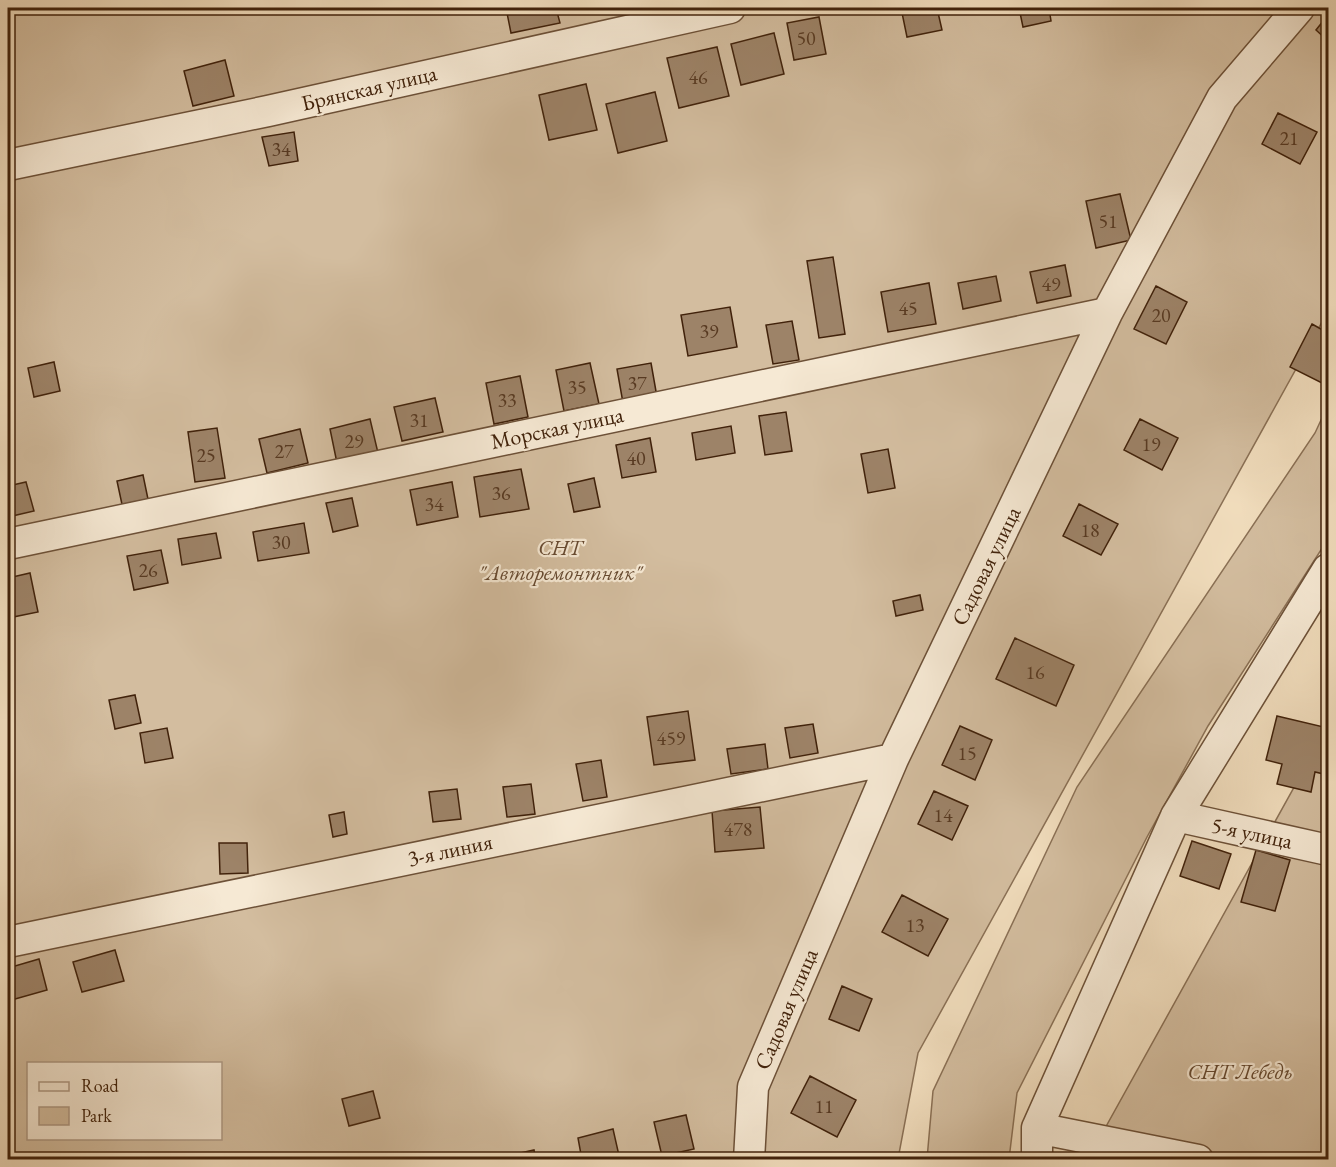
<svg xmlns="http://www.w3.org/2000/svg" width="1336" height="1167" font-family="'EB Garamond',serif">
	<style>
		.green { fill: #d3bd9f; stroke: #8a7055; stroke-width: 1.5; fill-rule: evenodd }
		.building { fill: #9d8368; stroke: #41220b; stroke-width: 1.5 }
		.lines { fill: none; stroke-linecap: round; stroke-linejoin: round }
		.minor-casing { stroke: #6d5138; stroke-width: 33 }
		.minor { stroke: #f6e9d4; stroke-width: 30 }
		.labels { text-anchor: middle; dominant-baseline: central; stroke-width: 4.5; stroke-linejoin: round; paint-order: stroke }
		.number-label { font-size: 20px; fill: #583a22 }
		.street-label { font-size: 22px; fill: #41220b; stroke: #f6e9d4 }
		.park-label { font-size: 22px; font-style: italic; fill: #664930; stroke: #f6e9d4 }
	</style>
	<rect width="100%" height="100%" fill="#f1ddbd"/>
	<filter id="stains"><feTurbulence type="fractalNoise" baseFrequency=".00333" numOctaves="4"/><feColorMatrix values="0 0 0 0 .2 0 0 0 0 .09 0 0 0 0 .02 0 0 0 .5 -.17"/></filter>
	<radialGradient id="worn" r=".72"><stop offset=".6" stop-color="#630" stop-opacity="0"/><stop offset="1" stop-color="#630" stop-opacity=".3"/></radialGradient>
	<path class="green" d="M8,8H1328V311L918,1053L898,1159H8ZM28,1064H220V1138H28Z
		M1328,405V539L1208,726L1147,837L1017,1093L1009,1159H927L933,1091L1077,787L1315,433Z
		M1328,726V1159H1088Z"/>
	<path class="building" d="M506,8H556L560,23L511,33Z
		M901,8H937L942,30L907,37Z
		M1019,8H1049L1051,21L1023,27Z
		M1328,15V41L1316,30Z
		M819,17L826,54L794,60L787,23Z
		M774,33L784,74L741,85L731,44Z
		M717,47L729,96L679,108L667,58Z
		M225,60L234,96L193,106L184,71Z
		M586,84L597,130L549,140L539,95Z
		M655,92L667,141L618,153L606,104Z
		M1278,113L1317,132L1300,164L1262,144Z
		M294,132L298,161L269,166L262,137Z
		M1120,194L1131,240L1096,248L1086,201Z
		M833,257L845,334L819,338L807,261Z
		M1065,265L1071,296L1037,303L1030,272Z
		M996,276L1001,301L963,309L958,283Z
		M929,283L936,324L888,332L881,292Z
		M1156,286L1187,302L1166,344L1134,329Z
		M730,307L737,347L688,356L681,315Z
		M792,321L799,360L773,364L766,325Z
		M1312,324L1328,333V370L1322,383L1290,367Z
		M54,362L60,391L34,397L28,368Z
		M590,363L599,404L564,411L556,370Z
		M651,363L657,397L623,403L617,369Z
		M520,376L528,417L494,424L486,383Z
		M435,398L443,432L402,441L394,407Z
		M786,412L792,451L765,455L759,416Z
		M370,419L378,453L337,463L330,429Z
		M1140,419L1178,438L1162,470L1124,450Z
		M731,426L735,453L696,460L692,433Z
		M217,428L225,478L195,482L188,432Z
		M300,429L308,463L267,473L259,439Z
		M650,438L656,472L622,478L616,445Z
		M888,449L895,488L868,493L861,454Z
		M521,469L529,509L480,517L474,477Z
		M143,475L149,504L123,509L117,481Z
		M594,478L600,507L574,512L568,484Z
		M26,482L34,511L8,517V486Z
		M452,482L458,517L417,525L410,490Z
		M352,498L358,526L333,532L326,503Z
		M1079,504L1118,524L1101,555L1063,536Z
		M304,523L309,553L258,561L253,532Z
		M216,533L221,558L182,565L178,539Z
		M161,550L168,583L134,590L127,556Z
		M30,573L38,612L13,617L8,578Z
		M920,595L923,610L896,616L893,601Z
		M1015,638L1074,665L1056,706L996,679Z
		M135,695L141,723L115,729L109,700Z
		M688,711L695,760L654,765L647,717Z
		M1277,716L1328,728V775L1315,772L1311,792L1277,784L1282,764L1266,760Z
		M813,724L818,753L790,758L785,728Z
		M960,726L992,740L975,780L942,765Z
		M167,728L173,758L145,763L140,733Z
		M765,744L768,769L731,774L727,749Z
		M601,760L607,797L583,801L576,764Z
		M531,784L535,814L507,817L503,787Z
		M457,789L461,819L433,822L429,792Z
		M934,791L968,806L952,840L918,824Z
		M760,807L764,848L715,852L712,811Z
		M344,812L347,834L333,837L329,815Z
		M1192,841L1231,854L1219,889L1180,876Z
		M219,843H247L248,873L220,874Z
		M1256,850L1290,860L1275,911L1241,902Z
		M902,895L948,919L928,956L882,932Z
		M115,950L124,981L82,992L73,962Z
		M39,959L47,990L8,1001V968Z
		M842,986L872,999L859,1031L829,1019Z
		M810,1076L856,1100L837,1137L791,1113Z
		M373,1091L380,1118L349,1126L342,1099Z
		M686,1115L694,1149L662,1156L654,1122Z
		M613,1129L620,1160H582L578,1138Z
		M534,1150L536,1160H499L498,1158Z"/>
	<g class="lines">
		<g class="minor-casing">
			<path id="minor" d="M8,165L268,111L730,8
				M8,544L1107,313
				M1176,816L1328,850
				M8,942L893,759
				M1037,1128L1198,1160
				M749,1160L753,1087L893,759L1107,313L1222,98L1299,8
				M1037,1160V1128L1176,816L1328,569"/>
		</g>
		<use href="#minor" class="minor"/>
	</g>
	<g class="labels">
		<g class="number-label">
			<text x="806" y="38">50</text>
			<text x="698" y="77">46</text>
			<text x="1289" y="138">21</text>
			<text x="281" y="149">34</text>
			<text x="1108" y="221">51</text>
			<text x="1051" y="284">49</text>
			<text x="908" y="308">45</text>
			<text x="1161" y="315">20</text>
			<text x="709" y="331">39</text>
			<text x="637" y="383">37</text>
			<text x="577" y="387">35</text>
			<text x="507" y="400">33</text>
			<text x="419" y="420">31</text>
			<text x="354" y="441">29</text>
			<text x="1151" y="444">19</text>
			<text x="284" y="451">27</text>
			<text x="206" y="455">25</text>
			<text x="636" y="458">40</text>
			<text x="501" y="493">36</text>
			<text x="434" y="504">34</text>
			<text x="1090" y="530">18</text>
			<text x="281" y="542">30</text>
			<text x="148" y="570">26</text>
			<text x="1035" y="672">16</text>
			<text x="671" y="738">459</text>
			<text x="967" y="753">15</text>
			<text x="943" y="815">14</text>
			<text x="738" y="829">478</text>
			<text x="915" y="925">13</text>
			<text x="824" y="1106">11</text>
		</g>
		<g class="street-label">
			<text transform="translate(369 88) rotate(-13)">Брянская улица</text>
			<text transform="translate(557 428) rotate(-12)">Морская улица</text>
			<text transform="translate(986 566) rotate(-64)">Садовая улица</text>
			<text transform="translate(1252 833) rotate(12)">5-я улица</text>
			<text transform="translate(450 850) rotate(-12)">3-я линия</text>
			<text transform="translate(786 1009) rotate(-67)">Садовая улица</text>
		</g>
		<g class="park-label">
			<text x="560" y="547">СНТ<tspan x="560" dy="25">"Авторемонтник"</tspan></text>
			<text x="1240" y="1071">СНТ Лебедь</text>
		</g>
	</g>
	<rect width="1336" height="1167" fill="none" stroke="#f1ddbd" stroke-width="30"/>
	<rect x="9" y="9" width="1318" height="1149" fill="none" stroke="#41220b" stroke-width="3"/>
	<rect x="15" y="15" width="1306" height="1137" fill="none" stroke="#41220b" stroke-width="1.5"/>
	<rect x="27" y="1062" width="195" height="78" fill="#f6e9d4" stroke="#ae9984" stroke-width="1.5"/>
	<rect x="39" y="1082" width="30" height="9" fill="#f6e9d4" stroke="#ae9984" stroke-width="1.5"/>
	<text x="81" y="1092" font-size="18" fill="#41220b">Road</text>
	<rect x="39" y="1107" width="30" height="18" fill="#d3bd9f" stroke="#ae9984" stroke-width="1.5"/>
	<text x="81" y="1122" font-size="18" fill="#41220b">Park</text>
	<rect width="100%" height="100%" filter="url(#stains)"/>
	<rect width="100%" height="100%" fill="url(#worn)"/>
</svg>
